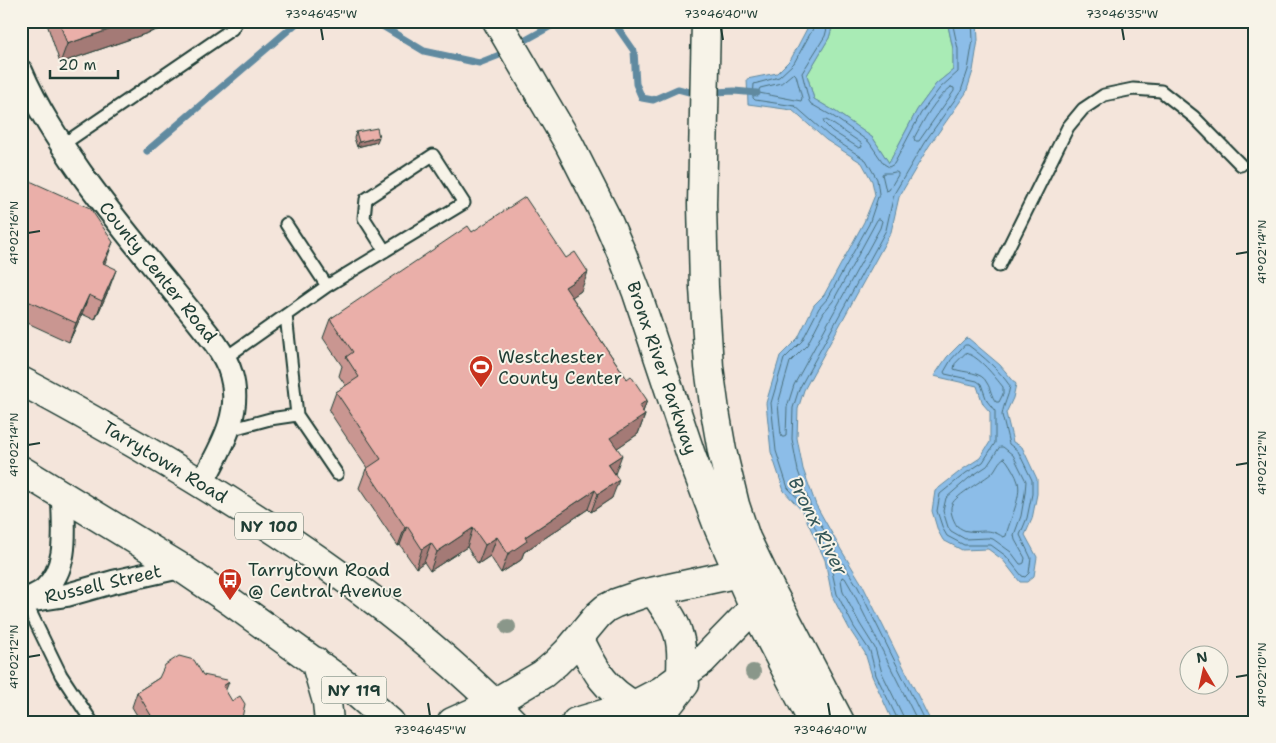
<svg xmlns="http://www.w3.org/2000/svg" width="1276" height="743" font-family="'Shantell Sans',sans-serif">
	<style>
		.green { fill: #a9ebb5; stroke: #649474 }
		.water { fill: #8cbde8; stroke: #608aa0 }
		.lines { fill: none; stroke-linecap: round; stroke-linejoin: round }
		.shore { stroke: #4b707c; stroke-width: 1 }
		.stream { stroke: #608aa0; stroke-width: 7 }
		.service-casing { stroke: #1f3d34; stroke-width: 15 }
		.minor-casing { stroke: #1f3d34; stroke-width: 26 }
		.primary-casing { stroke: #1f3d34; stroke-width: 31 }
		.trunk-casing { stroke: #1f3d34; stroke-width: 31 }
		.service { stroke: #f7f3e8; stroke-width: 11 }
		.minor { stroke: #f7f3e8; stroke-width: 22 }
		.primary { stroke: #f7f3e8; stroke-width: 28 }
		.trunk { stroke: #f7f3e8; stroke-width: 28 }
		.tree { fill: #8a978a }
		.wall { fill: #c99691; stroke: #1f3d34 }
		.shaded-wall { fill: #a47a76; stroke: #1f3d34 }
		.building { fill: #eaafa9; stroke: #1f3d34 }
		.ticks { fill: none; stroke: #1f3d34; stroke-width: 2 }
		.labels { text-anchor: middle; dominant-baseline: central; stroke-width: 4; stroke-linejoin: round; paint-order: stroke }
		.shield { fill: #f7f3e8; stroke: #60746a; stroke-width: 1 }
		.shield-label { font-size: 16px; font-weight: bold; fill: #1f3d34 }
		.street-label { font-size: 18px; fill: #1f3d34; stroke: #f7f3e8 }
		.poi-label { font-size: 18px; fill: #1f3d34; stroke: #f7f3e8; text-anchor: start }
		.water-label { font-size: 19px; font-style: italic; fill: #355758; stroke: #f7f3e8 }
		.neatline { fill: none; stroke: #1f3d34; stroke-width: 2 }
		.ticks-label { font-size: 12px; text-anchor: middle; fill: #1f3d34 }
	</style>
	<rect width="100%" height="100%" fill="#f4e5db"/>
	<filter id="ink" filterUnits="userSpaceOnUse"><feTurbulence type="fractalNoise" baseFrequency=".02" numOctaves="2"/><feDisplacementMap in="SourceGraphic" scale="10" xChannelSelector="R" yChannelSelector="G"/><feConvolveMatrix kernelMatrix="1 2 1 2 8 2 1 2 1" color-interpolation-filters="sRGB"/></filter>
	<g filter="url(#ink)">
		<path class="green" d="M834,21H947L953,49V70L936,84L917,110L889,163L873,138L836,112L814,99L807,75L829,38Z"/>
		<path class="water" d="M811,21H834L829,38L807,75L814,99L836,112L873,138L889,163L917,110L936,84L953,70V49L947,21H977L978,40L973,71L966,93L929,146L899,197L891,232L804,390L798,409L797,438L803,469L816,505L840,548L862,584L931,722H893L872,676L865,653L850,630L832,596L825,560L803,512L784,491L771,452L766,403L780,356L798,338L814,305L824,295L864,222L875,195L872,181L862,163L826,140L792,110L748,104L747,79L777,73L791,59Z
			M968,338L1000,365L1016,384L1013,398L1006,413L1013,442L1022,447L1037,479V494L1032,519L1025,535L1037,557L1034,576L1027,582H1020L1003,560L988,549L962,550L943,540L938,531L932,511L935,491L963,469L980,458L990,442V412L983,404L977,386L934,376L947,357L965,339Z"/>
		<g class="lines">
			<path class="shore" d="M815,21V25L794,63L779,77L754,84L753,98L755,100L795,106L829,136L866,160L877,179L879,194L869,224L828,298L819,308L802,341L784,359L771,403L776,451L788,488L809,510L811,509V507L798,471L792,439L793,408L799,389L886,230L894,194L924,143L961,91L968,70L973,40L972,21
				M829,21L825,36L802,73L809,101L811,104L834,117L869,142L884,164L889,167L894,164L921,113L940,88L958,72V49L952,21
				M794,73L796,75L802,98L801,101L759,93V90L760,88L781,83Z
				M951,87L954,88V91L919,141H915L914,138C924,120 934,100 951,87Z
				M824,120H826L830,122L861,143L862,147L859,148L832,131L824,123Z
				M896,172L898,173V175L889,190L886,191L882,174L884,173H890Z
				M878,219H880L882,221L880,228L794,385L787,407L786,436L784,437H782L781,435L778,404L790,362L807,345L824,312L833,301Z
				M965,345H968C984,357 999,370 1010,386C1009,396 1003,405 1002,415L1009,444L1018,451L1032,480V494L1027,518L1020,535L1031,558L1029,573L1025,577L1022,576L1006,556L991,545H964L947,536L943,529L937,511L940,494L966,473L983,462L995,443V411L987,401L981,384L977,381L945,374L944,372L951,360Z
				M966,353C979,356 995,377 1003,387V394L999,402H996C991,396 991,389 987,383C982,371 964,373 954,369L955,364Z
				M1000,447H1003L1013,455L1026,481L1025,493L1021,516L1014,535L1015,540L1025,558L1024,563L1022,564H1020L1011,552L993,539L988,538L965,539L951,531L948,527L943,511L946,498L969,478L987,466Z
				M1004,458L1007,461C1011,467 1016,475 1018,482C1022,497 1009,521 1006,536L1003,537C989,527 982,533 968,531C964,531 960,528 957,526C953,520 949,510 952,504C956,495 984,480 992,473C997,468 998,461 1004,458Z
				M897,722V718L876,675L870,651L854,627L837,594L829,558L809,514L811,511L814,512L835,551L858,587L925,722
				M903,722V716L882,673L875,648L860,624L843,592L841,580L842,577L845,578L852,590L918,722"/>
			<path class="stream" d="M374,21L424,51L479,63L502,54
				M609,21L618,28L634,51L636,84L642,98L653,100L678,89L693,93
				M524,41L560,21
				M715,92L734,91L757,93
				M147,151L299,21"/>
			<g class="service-casing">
				<path id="service" d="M62,145L232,29L237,21
					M286,224L327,286
					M999,266L1068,127L1083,109L1104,95L1133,89L1161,91L1194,117L1241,165
					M286,315L297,415L337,474
					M225,358L327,286L464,203L433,155L366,199L364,218L385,251
					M229,430L270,419L297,415
					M25,601L61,675L92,722"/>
			</g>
			<g class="minor-casing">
				<path id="minor" d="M21,71C37,108 58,140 81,173C123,232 171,286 215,343C222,353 228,363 231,374C243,414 220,449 202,483
					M28,599C34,596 41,593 45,589C70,566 63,526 63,497
					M21,602L67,595L113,582L180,567"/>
			</g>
			<g class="primary-casing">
				<path id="primary" d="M21,381C64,403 105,427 147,451C278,528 406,613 513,722
					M21,470L180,567L230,601L347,685L390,722
					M654,592C662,605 674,618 678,633C683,647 681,662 681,677
					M579,638C594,667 603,689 634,705
					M315,661L327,702L329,722
					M452,722L494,703L543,674L556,663L568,651L598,615L606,608L616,603L642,594L739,573L759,566
					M576,722L634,705L661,691L702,661L769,592
					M655,722L685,684"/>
			</g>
			<g class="trunk-casing">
				<path id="trunk" d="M497,21L569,144L606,217L622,254L637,293L691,455L719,529L754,608L813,722
					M706,21L702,204L704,287L709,367L715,411L722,451L735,505L746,538L771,590L840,722"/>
			</g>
			<use href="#service" class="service"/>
			<use href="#minor" class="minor"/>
			<use href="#primary" class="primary"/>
			<use href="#trunk" class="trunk"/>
		</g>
		<g class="tree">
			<circle cx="508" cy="627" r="8"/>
			<circle cx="753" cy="672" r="8"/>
		</g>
		<path class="wall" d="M46,21H183L60,63Z
			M356,132L377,142L357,147L354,138Z
			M21,177L105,264L109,289L95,320L82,314L69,342L21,320Z
			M472,232L581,291L572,297L627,379L647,400L643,412L645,415L638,434L617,448L612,498L591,512L588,509L524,552L521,560L501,573L490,556L478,564L467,547L430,571L424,562L416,568L400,545L398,546L359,488L366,469L367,468L329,411L336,392L346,386L339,376L342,366L323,338L330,319Z
			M203,675L226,691L241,722H141L132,707L137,692L159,678Z"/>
		<path class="shaded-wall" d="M135,21H183L60,63L67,44Z
			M379,137L377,142L357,147L359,142Z
			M113,242L106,261L96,282L103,263Z
			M116,270L109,289L95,320L102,301Z
			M588,272L581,291L559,306L565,287Z
			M89,295L82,314L69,342L76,323Z
			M647,400L641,418L645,415L638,434L604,457L610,438L639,406Z
			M622,455L615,474L608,464Z
			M619,480L612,498L591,512L598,494Z
			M595,490L588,509L524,552L521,560L501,573L508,554L525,537Z
			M407,526L400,545L398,546L405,527Z
			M473,528L467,547L430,571L437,552Z
			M497,537L490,556L478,564L485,545Z
			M431,543L424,562L416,568L422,549Z
			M229,682L223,697V686Z"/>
		<path class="building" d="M59,21H135L67,44Z
			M377,128L379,137L359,142L356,132Z
			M21,177L90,208L113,242L103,263L116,269V270L102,301L89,295L76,323L21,298Z
			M525,197L566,258L575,252L588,272L565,287L627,379L631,376L647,400L639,406L645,415L610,438L622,455L608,464L619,480L598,494L595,490L525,537L527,541L508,554L497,537L485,545L473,528L437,552L431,543L422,549L407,526L405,527L366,469L381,459L336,392L359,377L346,357L353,352L330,319L468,226L472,232Z
			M179,656L194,660L203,675L227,680L229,682L223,686L232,701L240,696L245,704L241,722H155L137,692L159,678L165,665Z"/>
	</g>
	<path class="ticks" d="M321,28L323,40M721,28L723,40M1122,28L1124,40M28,233L40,231M1236,254L1248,252M28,445L40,443M1236,465L1248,463M28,657L40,655M1236,677L1248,675M428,703L430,716M828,703L830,716"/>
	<defs>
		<g id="stadium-pin" transform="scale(1.25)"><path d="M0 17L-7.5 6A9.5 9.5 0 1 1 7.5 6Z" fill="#c8321e" stroke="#f7f3e8"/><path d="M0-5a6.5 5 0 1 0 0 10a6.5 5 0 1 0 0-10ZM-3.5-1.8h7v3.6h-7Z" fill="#fff"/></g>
		<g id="bus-pin" transform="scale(1.25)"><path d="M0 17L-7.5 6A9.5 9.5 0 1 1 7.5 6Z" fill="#c8321e" stroke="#f7f3e8"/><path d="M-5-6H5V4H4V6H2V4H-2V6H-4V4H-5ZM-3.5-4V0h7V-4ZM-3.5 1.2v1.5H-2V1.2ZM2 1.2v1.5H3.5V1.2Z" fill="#fff"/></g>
	</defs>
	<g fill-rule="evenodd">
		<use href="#stadium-pin" x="481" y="367"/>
		<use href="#bus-pin" x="230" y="580"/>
	</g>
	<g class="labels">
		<g class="shield">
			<rect x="235" y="512.5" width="68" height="27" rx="4"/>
			<rect x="321.5" y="676.5" width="65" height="27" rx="4"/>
		</g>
		<g class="shield-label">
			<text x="269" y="526">NY 100</text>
			<text x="354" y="690">NY 119</text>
		</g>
		<g class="street-label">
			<text transform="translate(158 272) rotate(51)">County Center Road</text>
			<text transform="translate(662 368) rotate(71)">Bronx River Parkway</text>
			<text transform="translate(165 462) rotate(31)">Tarrytown Road</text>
			<text transform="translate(103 584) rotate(-13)">Russell Street</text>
		</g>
		<g class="poi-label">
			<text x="498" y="357">Westchester<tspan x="498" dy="21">County Center</tspan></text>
			<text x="248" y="570">Tarrytown Road<tspan x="248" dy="21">@ Central Avenue</tspan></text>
		</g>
		<g class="water-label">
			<text transform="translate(818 526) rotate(63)">Bronx River</text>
		</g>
	</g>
	<rect width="1276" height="743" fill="none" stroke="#f7f3e8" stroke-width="55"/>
	<g transform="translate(1204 670) rotate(351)"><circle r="24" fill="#f7f3e8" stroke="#a1aaa0"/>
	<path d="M0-4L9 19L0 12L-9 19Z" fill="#c8321e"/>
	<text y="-8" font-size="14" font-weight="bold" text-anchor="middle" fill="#1f3d34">N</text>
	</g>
	<path d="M50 70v8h68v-8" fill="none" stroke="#1f3d34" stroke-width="2.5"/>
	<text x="58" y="70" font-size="15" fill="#1f3d34" stroke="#f7f3e8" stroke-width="4" paint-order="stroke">20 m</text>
	<rect x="28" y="28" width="1220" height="688" class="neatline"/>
	<g class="ticks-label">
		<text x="321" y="18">73°46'45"W</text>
		<text x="721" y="18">73°46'40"W</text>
		<text x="1122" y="18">73°46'35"W</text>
		<text transform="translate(14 233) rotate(-90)" y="4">41°02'16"N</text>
		<text transform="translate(1262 252) rotate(-90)" y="4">41°02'14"N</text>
		<text transform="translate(14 445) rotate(-90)" y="4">41°02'14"N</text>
		<text transform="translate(1262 463) rotate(-90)" y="4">41°02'12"N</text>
		<text transform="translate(14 657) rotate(-90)" y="4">41°02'12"N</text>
		<text transform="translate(1262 675) rotate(-90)" y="4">41°02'10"N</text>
		<text x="430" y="734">73°46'45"W</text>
		<text x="830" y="734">73°46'40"W</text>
	</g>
</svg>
